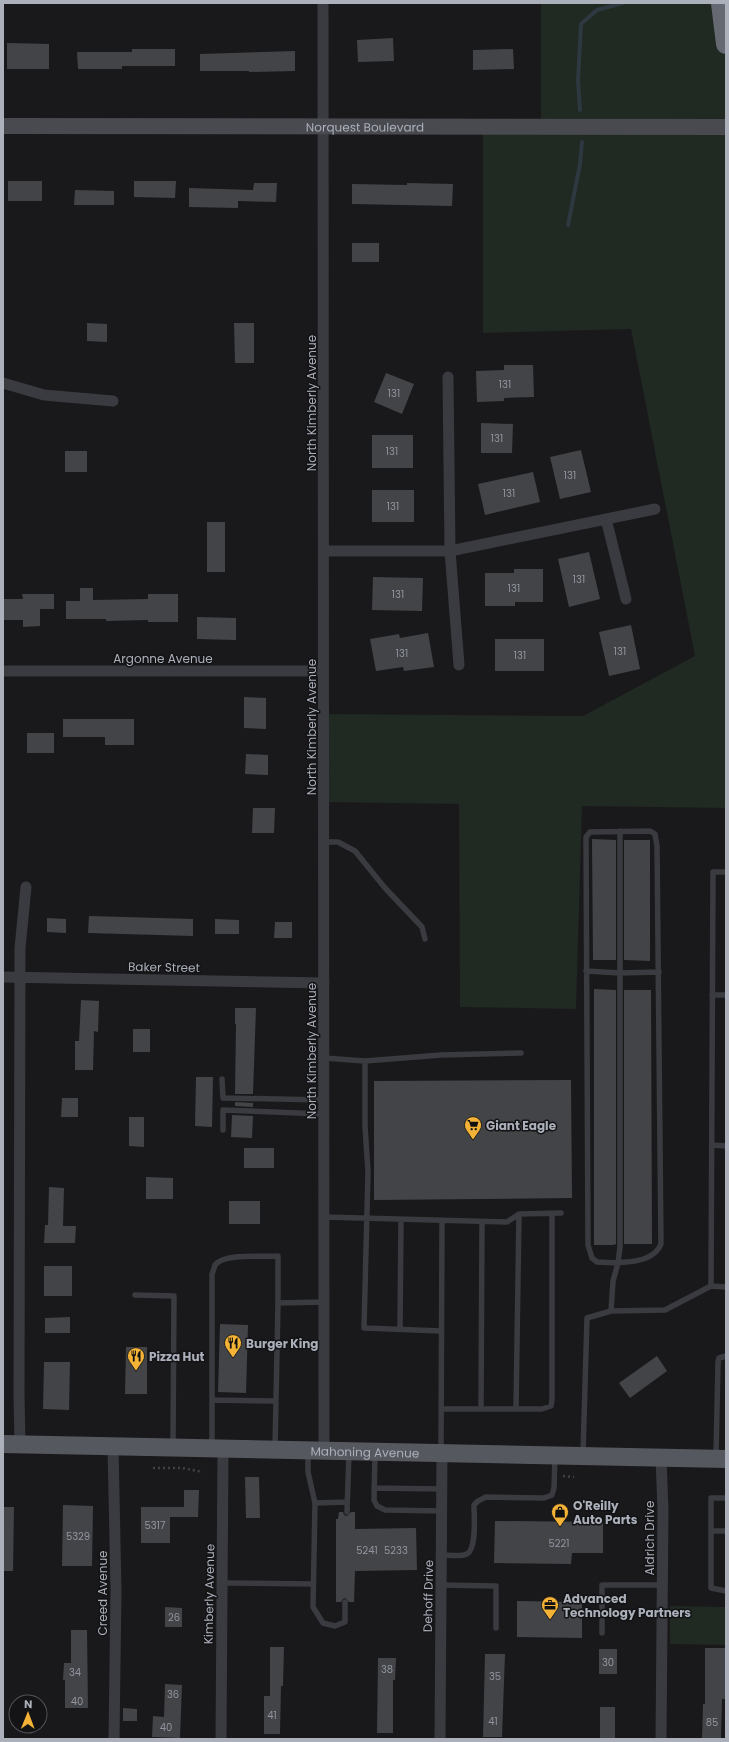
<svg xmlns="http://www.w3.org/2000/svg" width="729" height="1742" font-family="Poppins,sans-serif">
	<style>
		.green { fill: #202922 }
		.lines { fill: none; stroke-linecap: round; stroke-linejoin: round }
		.stream { stroke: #2e3840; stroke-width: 4 }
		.building { fill: #434448 }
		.path { stroke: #404247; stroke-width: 2.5; stroke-dasharray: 2 3; stroke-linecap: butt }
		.lane { stroke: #3a3b40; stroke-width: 5.5 }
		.street { stroke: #3a3b40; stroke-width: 11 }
		.secondary { stroke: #484a50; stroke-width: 16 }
		.primary { stroke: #56585f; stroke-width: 18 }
		.highway { stroke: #666971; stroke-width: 20 }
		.labels { text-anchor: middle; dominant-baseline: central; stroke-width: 3; stroke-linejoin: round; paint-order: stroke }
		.number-label { font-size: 10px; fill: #91959e }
		.street-label { font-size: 12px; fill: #abb0bb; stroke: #141416 }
		.poi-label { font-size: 12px; font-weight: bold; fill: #abb0bb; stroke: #141416; text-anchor: start }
	</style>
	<rect width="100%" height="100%" fill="#19191b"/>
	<path class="green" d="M541,3H721L726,44V808L582,806L576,1009L460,1007L459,804L324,802L323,714L583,716L695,656L631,329L483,333V126H541Z
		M670,1606L726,1607V1645L670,1644Z"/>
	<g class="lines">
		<path class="stream" d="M580,110L578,81L581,24L597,10L623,3
			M568,225L580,164L582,142"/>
	</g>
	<path class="building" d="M393,38L394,61L358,62L357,40Z
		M7,43L49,44V69H7Z
		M132,49H175V66H122V69H78L77,52H132Z
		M513,49L514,69L473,70V50Z
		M295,51V71L249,72V71H200V54Z
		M8,181H42V201H8Z
		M134,181H176L175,198L134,197Z
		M254,183H277L276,202L238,201V208L189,207V188L253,190Z
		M407,183L453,184L452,206L352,204V184L407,185Z
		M75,190L114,191V205H74Z
		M352,243H379V262H352Z
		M87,323L107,324V342L87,341Z
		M234,323H254V363H235Z
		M504,365H533L534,397L504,398V401L477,402L476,371L504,370Z
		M386,373L414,384L402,414L374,402Z
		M481,423L513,424L512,453H481Z
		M372,435H413V468H372Z
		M581,450L591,492L560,499L550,457Z
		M65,451H87V472H65Z
		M533,472L540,502L485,515L478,484Z
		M372,490H414V522H372Z
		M207,522H225V572H207Z
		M589,552L600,599L569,607L558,559Z
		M514,569H543V602H515V606H485V573H514Z
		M373,577L423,578L422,611L372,610Z
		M80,588H93V600L148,599V594H178V622H148V620L106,621V619H66V601H80Z
		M22,594H54V609H40V626L23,627V620H3V599H23Z
		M197,617L236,618V640L197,639Z
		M631,625L640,669L609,676L599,632Z
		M428,633L434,667L404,671L403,667L376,671L370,639L399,634L400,638Z
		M495,639H544V671H495Z
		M244,697L266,698V729L244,728Z
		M63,719H134V745H105V737H63Z
		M27,733H54V753H27Z
		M246,754L268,755V775L245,774Z
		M253,808H275L274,833H252Z
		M592,839L616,840V960H593Z
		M624,840H650V961L624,960Z
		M89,916L193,919V936L88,933Z
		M47,918L66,919V933L47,932Z
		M215,919L239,920V934H215Z
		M275,922H292V938H274Z
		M594,989L616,990V1244L613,1245H594Z
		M624,990H651L652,1244H624Z
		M81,1000L99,1001L98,1032L94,1031L93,1070H75V1041H79Z
		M235,1008H256L253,1094H235L236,1024H235Z
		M133,1029H150V1052H133Z
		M196,1077H213L212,1127L195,1126Z
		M571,1080L572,1198L374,1200V1081Z
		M62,1098H78V1117H61Z
		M235,1102L253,1103V1107L235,1106Z
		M232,1115L253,1116L252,1138L231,1137Z
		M129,1117H144V1147L129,1146Z
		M244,1148H274V1168H244Z
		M146,1177L173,1178V1199H146Z
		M49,1187L64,1188L63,1226H76L75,1243H44L45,1225H48Z
		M229,1201H260V1224H229Z
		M44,1266H72V1296H44Z
		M70,1317V1333H45V1318Z
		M220,1324L248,1325L246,1393L218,1392Z
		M126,1347H147V1394H125Z
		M657,1356L667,1371L630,1398L619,1383Z
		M44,1362H70L69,1410L43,1409Z
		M245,1477H259L260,1518H246Z
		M184,1490H199L198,1517H170V1543H141V1507H184Z
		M63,1505L93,1506L92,1566H62Z
		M3,1507H14L13,1571H3Z
		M339,1512H343L344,1515L347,1516L351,1512H355V1529L416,1528L417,1570L355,1571L354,1602H349L345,1598L343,1599L341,1602H336V1519H338Z
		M495,1521L603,1522V1553H572L571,1564L494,1563Z
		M517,1601L582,1602V1638L517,1637Z
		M165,1607L182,1608V1627H165Z
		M71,1630H87L88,1708H65V1680H63L64,1663H71Z
		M270,1647H284L283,1686H281L280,1734H264V1696H270Z
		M705,1648H726V1699H722L721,1739H702L703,1704H705Z
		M599,1649H617V1674H599Z
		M485,1654H505L502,1737H483Z
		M378,1658H396L395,1680H393V1733H377Z
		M165,1684L182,1685L180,1738L152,1737L153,1716L164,1717Z
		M600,1707H615V1739H600Z
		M123,1708L137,1709V1721H123Z"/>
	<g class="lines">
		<path class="path" d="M153,1468H182L203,1472
			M563,1476L574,1477"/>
		<path class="lane" d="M324,842H338L355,851L385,888L422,927L425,939
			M586,971L620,973L659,972
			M712,995H726
			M324,1058L365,1061L441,1055L521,1053
			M365,1061V1126L368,1172L364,1328L441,1331
			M222,1079L223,1098L324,1100
			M223,1130V1110L324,1114
			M712,1145L726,1146
			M324,1217L507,1222L519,1214L561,1213
			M711,1286L713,872H726
			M135,1295L174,1296L173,1445
			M278,1303L324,1302
			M611,1311L613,1281L618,1263L597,1262L592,1258L588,1245L586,837L590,832L650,831L655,834L657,846L661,1244C654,1261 634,1261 618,1263L620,1247V831
			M400,1329L401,1220
			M212,1400L276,1401
			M441,1409H542L551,1406L552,1400V1213
			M481,1409L482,1222
			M516,1409L519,1214
			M212,1446V1274C213,1272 214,1268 215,1265C224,1253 264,1257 278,1256V1303L275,1448
			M441,1451L442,1221
			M308,1452V1472L315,1503L313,1607L323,1623L335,1626L345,1622V1602
			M375,1454L374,1500L377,1506L385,1510L442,1511
			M583,1454L587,1318L611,1311L665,1310L711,1286L726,1287
			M716,1456L718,1362L719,1358L726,1356
			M374,1488L442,1489
			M726,1498H711V1588L726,1591
			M315,1503L347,1502
			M347,1512L349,1453
			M711,1531H726
			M442,1555C449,1555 461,1557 467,1554C477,1548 474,1516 474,1505L478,1501L486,1497L544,1498L552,1495L554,1488L555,1457
			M222,1583L313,1584
			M441,1585L496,1586V1628
			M602,1633V1585H662"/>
		<path class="street" d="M323,3L324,1450
			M448,377L450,551L459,665
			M3,383L44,395L113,401
			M606,519L626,599
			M324,551H450L655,509
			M3,671H323
			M3,977L324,983
			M20,1444L19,1396L20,948L26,887
			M113,1446L116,1590L114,1739
			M221,1739L223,1449
			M440,1739L442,1453
			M661,1739L663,1509L661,1458"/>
		<path class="secondary" id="s1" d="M3,126L726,127"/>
		<path class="primary" id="s2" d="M3,1444L726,1459"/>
		<path class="highway" d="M721,3L726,44"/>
	</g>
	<defs>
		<g id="supermarket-pin" transform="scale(0.9)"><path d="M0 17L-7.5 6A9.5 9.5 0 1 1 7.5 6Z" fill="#f4b237" stroke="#141416"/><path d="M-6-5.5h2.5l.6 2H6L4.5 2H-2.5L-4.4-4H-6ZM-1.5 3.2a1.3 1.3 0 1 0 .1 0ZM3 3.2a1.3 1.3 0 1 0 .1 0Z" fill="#111"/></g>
		<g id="restaurant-pin" transform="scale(0.9)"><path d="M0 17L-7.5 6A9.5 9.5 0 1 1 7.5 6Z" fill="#f4b237" stroke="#141416"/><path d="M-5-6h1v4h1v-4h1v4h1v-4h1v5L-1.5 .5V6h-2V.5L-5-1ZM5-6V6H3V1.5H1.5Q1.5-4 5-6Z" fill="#111"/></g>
		<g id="shop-pin" transform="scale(0.9)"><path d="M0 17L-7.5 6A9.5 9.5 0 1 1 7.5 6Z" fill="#f4b237" stroke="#141416"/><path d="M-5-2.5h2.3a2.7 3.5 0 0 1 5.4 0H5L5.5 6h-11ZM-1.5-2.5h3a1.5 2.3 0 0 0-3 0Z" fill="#111"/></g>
		<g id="office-pin" transform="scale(0.9)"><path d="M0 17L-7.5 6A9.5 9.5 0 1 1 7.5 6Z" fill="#f4b237" stroke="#141416"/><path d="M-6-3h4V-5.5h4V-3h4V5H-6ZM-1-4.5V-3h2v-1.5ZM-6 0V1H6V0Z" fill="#111"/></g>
	</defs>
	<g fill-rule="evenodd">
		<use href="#supermarket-pin" x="473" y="1125"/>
		<use href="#restaurant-pin" x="233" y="1343"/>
		<use href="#restaurant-pin" x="136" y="1356"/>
		<use href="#shop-pin" x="560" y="1512"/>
		<use href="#office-pin" x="550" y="1605"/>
	</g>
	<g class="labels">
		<g class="number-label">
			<text x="505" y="384">131</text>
			<text x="394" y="393">131</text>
			<text x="497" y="438">131</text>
			<text x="392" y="451">131</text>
			<text x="570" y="475">131</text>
			<text x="509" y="493">131</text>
			<text x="393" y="506">131</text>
			<text x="579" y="579">131</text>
			<text x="514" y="588">131</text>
			<text x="398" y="594">131</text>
			<text x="620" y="651">131</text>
			<text x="402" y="653">131</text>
			<text x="520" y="655">131</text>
			<text x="155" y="1525">5317</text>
			<text x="78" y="1536">5329</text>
			<text x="559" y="1543">5221</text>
			<text x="367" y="1550">5241</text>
			<text x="396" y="1550">5233</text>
			<text x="174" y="1617">26</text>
			<text x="608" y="1662">30</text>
			<text x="387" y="1669">38</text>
			<text x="75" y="1672">34</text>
			<text x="495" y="1676">35</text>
			<text x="173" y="1694">36</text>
			<text x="77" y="1701">40</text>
			<text x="272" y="1715">41</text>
			<text x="493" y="1721">41</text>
			<text x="712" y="1722">85</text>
			<text x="166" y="1727">40</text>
		</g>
		<g class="street-label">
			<text stroke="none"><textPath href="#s1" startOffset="362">Norquest Boulevard</textPath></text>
			<text transform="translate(311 403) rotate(-90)">North Kimberly Avenue</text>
			<text x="163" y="658">Argonne Avenue</text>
			<text transform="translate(311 727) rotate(-90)">North Kimberly Avenue</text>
			<text transform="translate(164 967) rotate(1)">Baker Street</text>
			<text transform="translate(311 1051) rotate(-90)">North Kimberly Avenue</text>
			<text stroke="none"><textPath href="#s2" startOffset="362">Mahoning Avenue</textPath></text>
			<text transform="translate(649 1538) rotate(-90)">Aldrich Drive</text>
			<text transform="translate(102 1593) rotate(-90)">Creed Avenue</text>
			<text transform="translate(209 1594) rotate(-89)">Kimberly Avenue</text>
			<text transform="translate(428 1596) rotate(-89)">Dehoff Drive</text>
		</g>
		<g class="poi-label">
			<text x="486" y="1125">Giant Eagle</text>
			<text x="246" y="1343">Burger King</text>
			<text x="149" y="1356">Pizza Hut</text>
			<text x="573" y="1505">O'Reilly<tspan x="573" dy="14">Auto Parts</tspan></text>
			<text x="563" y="1598">Advanced<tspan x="563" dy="14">Technology Partners</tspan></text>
		</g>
	</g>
	<rect width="729" height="1742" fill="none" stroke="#abb0bb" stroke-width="8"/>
	<g transform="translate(28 1714) rotate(1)"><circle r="19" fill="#141416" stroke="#505258"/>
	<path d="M0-3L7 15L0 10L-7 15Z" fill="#f4b237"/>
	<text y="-6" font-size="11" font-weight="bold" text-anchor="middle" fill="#abb0bb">N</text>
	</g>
</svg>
